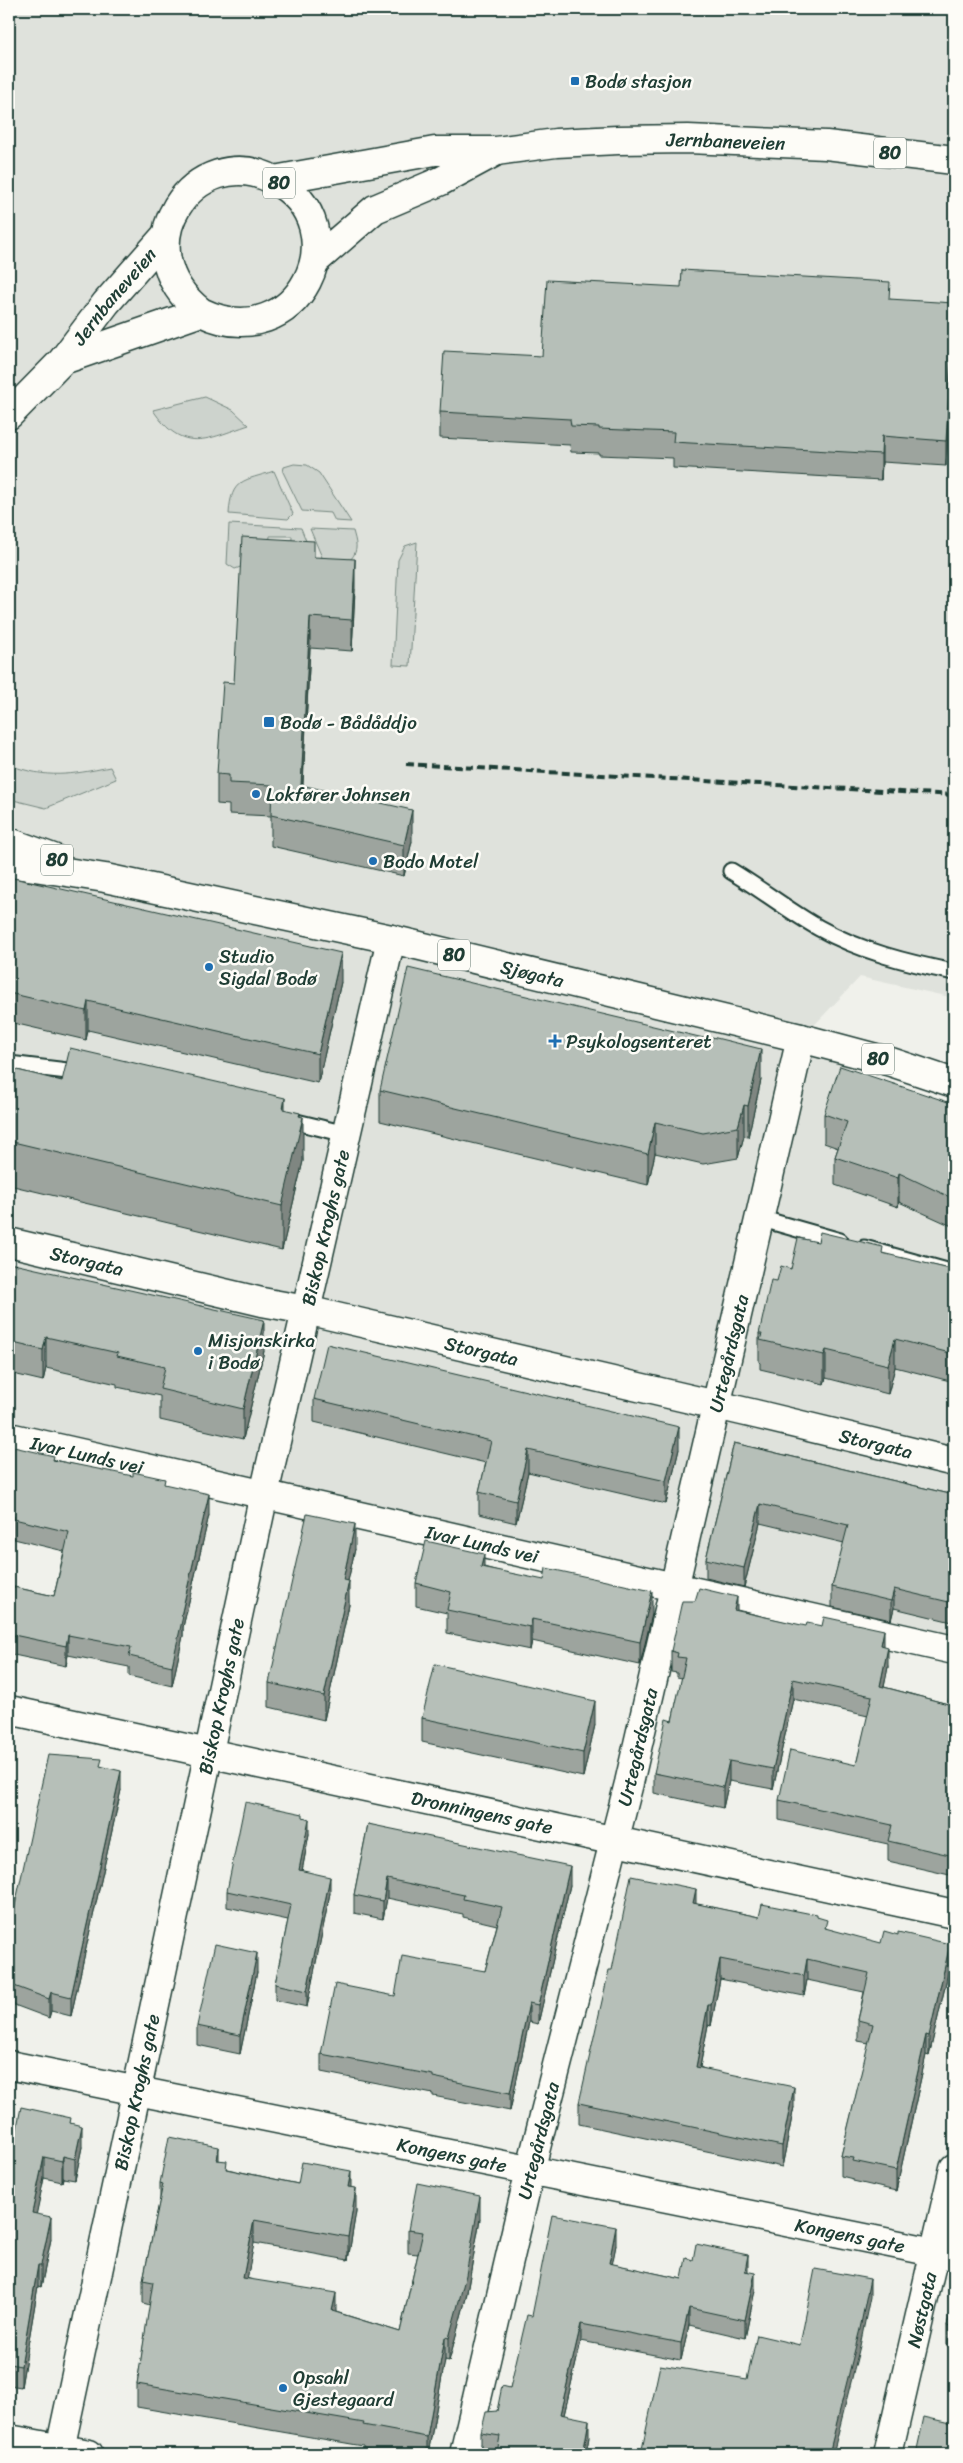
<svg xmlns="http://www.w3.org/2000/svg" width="963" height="2463" font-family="Sriracha,sans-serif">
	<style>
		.built { fill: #dfe2dc }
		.green { fill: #cdd3cd; stroke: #768880 }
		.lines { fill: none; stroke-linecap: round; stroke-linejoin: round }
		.service-casing { stroke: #1f3d34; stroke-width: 19 }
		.minor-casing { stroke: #1f3d34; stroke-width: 31 }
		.trunk-casing { stroke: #1f3d34; stroke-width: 31 }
		.service { stroke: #fdfcf7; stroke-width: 15 }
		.minor { stroke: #fdfcf7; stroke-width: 28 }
		.trunk { stroke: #fdfcf7; stroke-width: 28 }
		.rail { stroke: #1f3d34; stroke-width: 4; stroke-dasharray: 8 4; stroke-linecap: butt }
		.wall { fill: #9da49e; stroke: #1f3d34 }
		.shaded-wall { fill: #7f8681; stroke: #1f3d34 }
		.building { fill: #b6bfb8; stroke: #1f3d34 }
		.poi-dot { fill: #1f6fb2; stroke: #fdfcf7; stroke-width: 2 }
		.labels { text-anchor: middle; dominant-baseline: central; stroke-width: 5; stroke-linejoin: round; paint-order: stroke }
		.shield { fill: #fdfcf7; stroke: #62766e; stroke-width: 1 }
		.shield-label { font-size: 18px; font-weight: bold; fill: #1f3d34 }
		.poi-label { font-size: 19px; fill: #1f3d34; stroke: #fdfcf7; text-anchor: start }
		.street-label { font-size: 19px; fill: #1f3d34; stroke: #fdfcf7 }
	</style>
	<rect width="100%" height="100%" fill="#f0f1eb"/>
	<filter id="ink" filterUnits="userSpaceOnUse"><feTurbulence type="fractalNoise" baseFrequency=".02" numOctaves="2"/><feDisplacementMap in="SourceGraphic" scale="10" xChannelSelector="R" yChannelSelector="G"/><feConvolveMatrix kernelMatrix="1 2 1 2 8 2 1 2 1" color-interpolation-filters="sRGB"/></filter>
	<g filter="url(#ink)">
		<path class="built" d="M9,9H954V998L860,977L802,1038L902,1102L954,1121V1648L673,1588L261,1479L9,1424Z"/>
		<path class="green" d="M205,397L233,410L249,425C207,439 183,455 153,410Z
			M294,464L307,465L319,473L351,522L335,521L331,513L302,511L283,472L284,467Z
			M274,471L293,514L288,519L229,514C231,478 244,481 274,471Z
			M229,524L301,528L314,561L291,559L292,536H270L268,557L235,569L227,564Z
			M310,529L353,531C356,542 359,550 351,559L324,562Z
			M417,542L410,666L393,665L398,560L405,546Z
			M9,765C48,779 70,775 110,767L116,779L46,808L9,799Z"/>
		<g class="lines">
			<g class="service-casing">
				<path id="service" d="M731,871C761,889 789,911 819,928C860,951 908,963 954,972
					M9,1064L84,1073
					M284,1119L346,1134
					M759,1218L840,1241
					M864,1248L954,1273"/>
			</g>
			<g class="minor-casing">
				<g id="minor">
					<path id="s1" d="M9,1242L262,1302L306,1310L755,1414L954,1462"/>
					<path id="s2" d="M9,1437L954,1650"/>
					<path id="s3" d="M9,1710L954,1914"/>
					<path id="s4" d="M9,2065L954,2256"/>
					<path d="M9,2439L89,2454"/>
					<path id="s5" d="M59,2454L264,1494L391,939"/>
					<path id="s6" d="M464,2454L530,2171L629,1783L801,1038"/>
					<path id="s7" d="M888,2454L954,2168"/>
				</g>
			</g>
			<g class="trunk-casing">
				<g id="trunk">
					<path id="s8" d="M274,180L435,151H496L556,143L618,140L688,139L826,145L954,160"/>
					<path d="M315,261L375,209L441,181L493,153"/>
					<path d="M63,360L201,312C298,359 362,227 274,180C195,139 119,248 201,312"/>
					<path id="s9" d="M9,415L63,360L106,303L166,235"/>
					<path d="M9,842L53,858"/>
					<path id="s10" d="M9,863L105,878L391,939L801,1038L891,1062L954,1083"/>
				</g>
			</g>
			<use href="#service" class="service"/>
			<use href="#minor" class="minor"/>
			<use href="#trunk" class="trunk"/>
			<path class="rail" d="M406,764L954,795"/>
		</g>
		<path class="wall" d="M890,299L954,328L946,466L882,462L881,480L673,468V458L599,455V453L571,452L570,445L440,438V412L542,356Z
			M314,557L355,589L352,651L310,648L303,785L412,841L404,876L271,846V816L229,814V805L217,804V774L234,683Z
			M9,877L341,982L318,1083L88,1030L86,1040L9,1022Z
			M9,1068L62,1081L285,1109L300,1116L303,1161L282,1250L9,1185Z
			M761,1080L748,1137L744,1136L738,1158L703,1164L655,1153L648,1185L380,1121V1090Z
			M954,1104V1227L899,1202L898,1207L835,1185V1157L838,1148L824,1143V1114Z
			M818,1242L883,1254L954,1270V1382L895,1367L888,1394L826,1378L824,1384L760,1369V1363L759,1362V1334L777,1281Z
			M9,1263L264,1351L243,1439L160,1420V1396L117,1387V1384L46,1368L43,1381L9,1373Z
			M314,1399L679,1449L666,1504L528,1472L516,1523L479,1514V1492L486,1463L314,1422Z
			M734,1443L954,1495V1629L952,1628V1622L894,1608L891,1620L832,1607V1587L844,1543L760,1523L744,1587L706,1578V1559Z
			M9,1446L54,1460L165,1485L209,1515L183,1627V1636L172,1686L129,1676V1667L68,1655L66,1666L9,1654V1586L54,1596L64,1551L14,1539V1537L9,1536Z
			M355,1549L348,1581L349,1605L324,1720L269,1707V1683Z
			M484,1567L652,1614L640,1665L532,1641L530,1650L447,1633V1613L416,1606V1583Z
			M737,1610L884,1646L888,1667L884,1687L948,1704L954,1680V1876L888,1861V1844L779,1820V1800L856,1765L868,1716L793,1699L773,1789L729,1781L723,1808L654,1793V1773L672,1721L682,1678L677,1677V1673L671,1672V1651Z
			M422,1718L595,1725L583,1777L422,1742Z
			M102,1766L121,1790L71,2016L51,2011L49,2018L9,2003V1933Z
			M303,1817L309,1834L302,1871L330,1893L307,2007L275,2000V1984L288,1920L227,1907V1891Z
			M368,1824L570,1885L538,2024L529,2022L510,2111L433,2096V2094L321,2072V2054L395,1996L485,1971L497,1925L463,1917V1914L387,1898L383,1919L354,1913V1895Z
			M696,1904L759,1917H817L827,1929L950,1965L929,2056L926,2055L896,2191L853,2181V2179L841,2176V2156L869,2043L858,2041V2020L864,1992L807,1980L804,1996L720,1979L711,2026L708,2025L700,2067L794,2107L782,2167L579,2124V2103Z
			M257,1972L240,2054L197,2045V2026Z
			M71,2123L82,2147L75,2180L63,2178L62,2182L44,2178L36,2214L51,2239L41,2287L38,2286L21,2387L9,2385V2147L13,2148Z
			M219,2160L227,2169L298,2184L351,2187L356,2211L348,2260L254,2243L247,2278L336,2312L400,2332L418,2254L408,2253V2230L480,2219L466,2298L449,2361L445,2360L428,2454H398L363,2448V2446L137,2407V2384L150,2305L143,2303V2280L160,2199V2183Z
			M616,2245L612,2264L682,2279L693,2260L748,2271L755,2290L745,2338L689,2325L681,2360L581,2341L564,2415L589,2437L586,2454H497V2453L481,2451V2433L497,2411L510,2388L532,2316Z
			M954,2296V2347L947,2346V2326Z"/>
		<path class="shaded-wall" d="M954,303V328L946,466V441Z
			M882,436V462L881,480V454Z
			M355,559V589L352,651V620Z
			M310,617V648L301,815V785Z
			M412,810V841L404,876V845Z
			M341,953V982L318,1083V1054Z
			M88,1001V1030L86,1040V1011Z
			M761,1049V1080L748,1137V1106Z
			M285,1098V1141L283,1109Z
			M744,1105V1136L738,1158V1127Z
			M300,1113V1132L303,1117V1161L282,1250V1206Z
			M655,1122V1153L648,1185V1154Z
			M899,1173V1202L898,1207V1178Z
			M264,1320V1351L243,1439V1409Z
			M46,1337V1368L43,1381V1350Z
			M895,1339V1367L888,1394V1365Z
			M826,1350V1378L824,1384V1355Z
			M679,1427V1449L666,1504V1481Z
			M528,1450V1472L516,1523V1501Z
			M209,1494V1515L183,1627V1636L172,1686V1666L181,1616Z
			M760,1504V1523L744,1587V1568Z
			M355,1524V1549L343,1604V1580Z
			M484,1554V1577L481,1567Z
			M349,1581V1605L324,1720V1696Z
			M894,1589V1608L891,1620V1601Z
			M652,1591V1614L640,1665V1642Z
			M737,1597V1617L734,1610Z
			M532,1619V1641L530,1650V1627Z
			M884,1630V1650L881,1645Z
			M68,1635V1655L66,1666V1646Z
			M888,1647V1667L880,1706V1686Z
			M793,1679V1699L773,1789V1769Z
			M595,1701V1725L583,1777V1753Z
			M729,1761V1781L723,1808V1787Z
			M121,1771V1790L71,2016V1997Z
			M309,1819V1834L299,1886V1870Z
			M570,1866V1885L538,2024V2005Z
			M330,1877V1893L307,2007V1991Z
			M387,1879V1898L383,1919V1901Z
			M696,1889V1909L693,1903Z
			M950,1944V1965L929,2056V2036Z
			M257,1953V1972L240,2054V2035Z
			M720,1959V1979L711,2026V2005Z
			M807,1959V1980L804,1996V1976Z
			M51,1992V2011L49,2018V1999Z
			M529,2003V2022L510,2111V2093Z
			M708,2005V2025L696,2087V2067Z
			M926,2035V2055L896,2191V2170Z
			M794,2087V2107L782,2167V2146Z
			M82,2126V2147L75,2180V2159Z
			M219,2147V2170L217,2160Z
			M63,2156V2178L62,2182V2161Z
			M44,2157V2178L32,2235V2213Z
			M351,2171V2194L348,2187Z
			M356,2188V2211L348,2260V2237Z
			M480,2196V2219L466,2298L449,2361V2338Z
			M51,2217V2239L41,2287V2265Z
			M254,2220V2243L243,2301V2278Z
			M616,2227V2245L609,2281V2263Z
			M748,2255V2272L745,2271Z
			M38,2265V2286L21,2387V2366Z
			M755,2273V2290L745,2338V2320Z
			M870,2279V2297L860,2346L833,2454H829Z
			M336,2293V2316L332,2311Z
			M689,2308V2325L681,2360V2343Z
			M581,2324V2341L560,2432V2414Z
			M445,2337V2360L428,2454H427V2437Z
			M589,2420V2437L586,2454H583Z"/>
		<path class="building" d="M682,270L890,282L889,299L954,303L946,441L882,436L881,454L673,442L674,432L599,429V427L571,426L570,419L440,412L444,351L542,356L547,280L681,287Z
			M242,537L314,541V557L355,559L352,620L310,617L301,785L412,810L404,845L271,815L272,785L229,783V775L217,774L223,682L234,683Z
			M9,877L341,953L318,1054L88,1001L86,1011L9,993Z
			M408,968L712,1040V1037L761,1049L748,1106L744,1105L738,1127L703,1133L655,1122L648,1154L380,1090Z
			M70,1048L285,1098L283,1109L300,1113L299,1116L303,1117L282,1206L9,1141V1068L62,1081Z
			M840,1066L954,1104V1199L899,1173L898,1178L835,1157L847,1122L824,1114Z
			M820,1232L883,1247L882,1253L954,1270V1354L895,1339L888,1365L826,1350L824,1355L760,1340L762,1334H759L771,1280L777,1281L781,1266L791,1269L798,1238L818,1242Z
			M9,1263L264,1320L243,1409L160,1389L165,1367L117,1356L118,1353L46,1337L43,1350L9,1342Z
			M327,1344L679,1427L666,1481L528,1450L516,1501L479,1492L491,1441L314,1399Z
			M734,1443L954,1495V1609H952L953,1603L894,1589L891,1601L832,1587L848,1525L760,1504L744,1568L706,1559Z
			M9,1446L54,1456L53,1460L133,1476V1472L165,1479L164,1484L209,1494L181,1616H183L172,1666L129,1656L131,1647L68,1635L66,1646L9,1634V1586L54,1596L69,1532L14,1519V1516L9,1515Z
			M307,1514L355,1524L343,1580L349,1581L324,1696L269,1683Z
			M426,1541L484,1554L481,1567L544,1580L546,1568L652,1591L640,1642L532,1619L530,1627L447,1610L451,1592L416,1583Z
			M699,1588L737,1597L734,1610L806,1626L807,1623L822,1626L824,1617L884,1630L881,1645L888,1647L880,1686L948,1704L954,1680V1856L888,1841L892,1825L779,1800L790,1750L856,1765L872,1696L793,1679L773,1769L729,1761L723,1787L654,1773L666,1719L672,1721L686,1658L677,1657L678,1653L671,1651L682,1601H695Z
			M435,1664L595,1701L583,1753L422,1718Z
			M48,1755L102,1759L100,1766L121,1771L71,1997L51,1992L49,1999L9,1984V1933Z
			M245,1802L303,1814V1817L309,1819L299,1870L330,1877L307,1991L275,1984L291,1905L227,1891Z
			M368,1824L570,1866L538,2005L529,2003L510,2093L433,2077V2075L321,2054L335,1984L395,1996L402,1956L485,1971L502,1907L463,1899L464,1895L387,1879L383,1901L354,1895Z
			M631,1876L696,1889L693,1903L759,1917L762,1904L817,1915V1917L827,1920L825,1928L881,1943L884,1931L898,1935V1932L950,1944L929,2036L926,2035L896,2170L853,2161L854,2158L841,2156L873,2024L858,2020L869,1973L807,1959L804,1976L720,1959L711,2005H708L696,2067L794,2087L782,2146L579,2103L609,1970H612Z
			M215,1944L257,1953L240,2035L197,2026Z
			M21,2107L71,2118L70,2123L82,2126L75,2159L63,2156L62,2161L44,2157L32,2213L51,2217L41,2265H38L21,2366L9,2364V2147L13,2148Z
			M169,2137L219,2147L217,2160L227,2161L226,2169L298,2184L302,2162L351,2171L348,2187L356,2188L348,2237L254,2220L243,2278L336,2293L332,2311L400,2332L423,2232L408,2230L417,2183L480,2196L466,2275L449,2338L445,2337L427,2437L363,2425L364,2423L137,2384L153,2282L143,2280L163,2184L160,2183Z
			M552,2215L616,2227L609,2263L682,2279L686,2258L693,2260L696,2244L748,2255L745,2271L755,2273L745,2320L689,2308L681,2343L581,2324L560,2414L589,2420L583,2454H502L497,2453L500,2436L481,2433L486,2412L497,2411L502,2386L510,2388L527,2315L532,2316Z
			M815,2269L870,2279L860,2329L829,2454H641L660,2365L747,2379L757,2335L800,2345Z
			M954,2296V2328L947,2326Z
			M924,2417L954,2424V2454H916Z"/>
	</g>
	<g class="poi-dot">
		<rect x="570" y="76" width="10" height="10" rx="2.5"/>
		<rect x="263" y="716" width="12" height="12" rx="2.5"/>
		<circle cx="256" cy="794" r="5"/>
		<circle cx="373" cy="861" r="5"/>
		<circle cx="209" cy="967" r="5"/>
		<path d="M552.5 1033.5h5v5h5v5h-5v5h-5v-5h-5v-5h5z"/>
		<circle cx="198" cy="1351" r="5"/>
		<circle cx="283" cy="2388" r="5"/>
	</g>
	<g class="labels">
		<g class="shield">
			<rect x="874" y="137.5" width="32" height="31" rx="4"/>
			<rect x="263" y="167.5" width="32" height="31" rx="4"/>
			<rect x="41" y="844.5" width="32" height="31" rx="4"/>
			<rect x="438" y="939.5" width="32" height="31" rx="4"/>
			<rect x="862" y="1043.5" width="32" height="31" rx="4"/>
		</g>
		<g class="shield-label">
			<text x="890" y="153">80</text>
			<text x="279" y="183">80</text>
			<text x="57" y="860">80</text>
			<text x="454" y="955">80</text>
			<text x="878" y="1059">80</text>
		</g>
		<g class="poi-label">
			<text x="585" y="81">Bodø stasjon</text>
			<text x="280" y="722">Bodø - Bådåddjo</text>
			<text x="266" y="794">Lokfører Johnsen</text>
			<text x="383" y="861">Bodo Motel</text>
			<text x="219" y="956">Studio<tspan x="219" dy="22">Sigdal Bodø</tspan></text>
			<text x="566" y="1041">Psykologsenteret</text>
			<text x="208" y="1340">Misjonskirka<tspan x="208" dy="22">i Bodø</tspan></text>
			<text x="293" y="2377">Opsahl<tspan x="293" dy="22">Gjestegaard</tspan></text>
		</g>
		<g class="street-label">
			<text stroke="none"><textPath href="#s8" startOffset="455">Jernbaneveien</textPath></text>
			<text stroke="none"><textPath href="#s9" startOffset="159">Jernbaneveien</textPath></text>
			<text stroke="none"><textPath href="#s10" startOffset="535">Sjøgata</textPath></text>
			<text stroke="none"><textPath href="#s5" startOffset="1255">Biskop Kroghs gate</textPath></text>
			<text stroke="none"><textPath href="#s1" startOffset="80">Storgata</textPath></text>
			<text stroke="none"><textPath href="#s1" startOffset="485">Storgata</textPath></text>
			<text stroke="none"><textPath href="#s6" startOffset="1132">Urtegårdsgata</textPath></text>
			<text stroke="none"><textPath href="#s1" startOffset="890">Storgata</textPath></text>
			<text stroke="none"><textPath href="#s2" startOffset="80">Ivar Lunds vei</textPath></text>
			<text stroke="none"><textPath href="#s2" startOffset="485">Ivar Lunds vei</textPath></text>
			<text stroke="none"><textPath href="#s5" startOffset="775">Biskop Kroghs gate</textPath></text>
			<text stroke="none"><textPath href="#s6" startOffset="728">Urtegårdsgata</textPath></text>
			<text stroke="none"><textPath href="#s3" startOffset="484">Dronningens gate</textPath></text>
			<text stroke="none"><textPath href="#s5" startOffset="370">Biskop Kroghs gate</textPath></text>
			<text stroke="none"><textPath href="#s6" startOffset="322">Urtegårdsgata</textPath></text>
			<text stroke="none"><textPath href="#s4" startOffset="452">Kongens gate</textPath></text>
			<text stroke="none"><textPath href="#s4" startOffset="858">Kongens gate</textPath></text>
			<text stroke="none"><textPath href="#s7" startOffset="148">Nøstgata</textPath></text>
		</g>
	</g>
	<rect width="963" height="2463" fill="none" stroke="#fdfcf7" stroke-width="30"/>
	<rect x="15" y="15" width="933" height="2433" fill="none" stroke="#1f3d34" stroke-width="2" filter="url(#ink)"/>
</svg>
